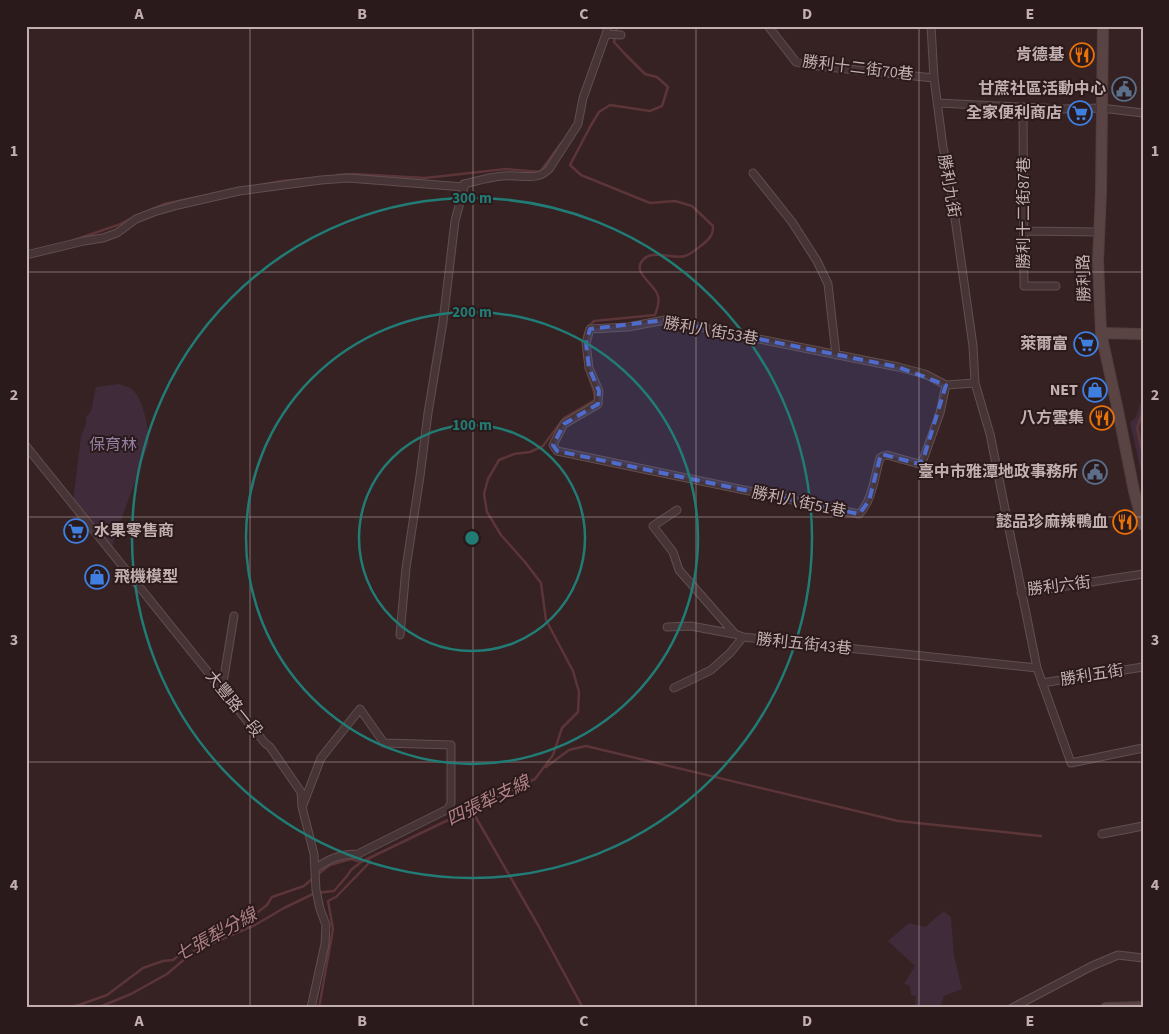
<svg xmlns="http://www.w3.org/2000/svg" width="1169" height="1034" font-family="'Source Sans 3','Noto Sans TC',sans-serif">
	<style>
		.green { fill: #402b3a }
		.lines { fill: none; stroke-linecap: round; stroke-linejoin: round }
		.stream { stroke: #5c3538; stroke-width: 2.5 }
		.street-casing { stroke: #614f50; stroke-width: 9 }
		.secondary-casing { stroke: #503e3f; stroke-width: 12 }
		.street { stroke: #473436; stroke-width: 7 }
		.secondary { stroke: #594343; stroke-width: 10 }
		.marked { fill: #4f6bcc; fill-opacity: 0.2; stroke: #4f6bcc; stroke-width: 4; stroke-dasharray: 10 6; stroke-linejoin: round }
		.grid { fill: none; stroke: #c3afb0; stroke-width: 1; stroke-opacity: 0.55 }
		.ring { fill: none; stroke: #217c75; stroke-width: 2.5 }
		.labels { text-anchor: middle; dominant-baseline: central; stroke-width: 4; stroke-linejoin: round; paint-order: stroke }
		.poi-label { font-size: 16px; font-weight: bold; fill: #c3afb0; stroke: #2b1a1b; text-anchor: end }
		.street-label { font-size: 16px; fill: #c3afb0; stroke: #2b1a1b }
		.park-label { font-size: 16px; fill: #937fa2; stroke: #2b1a1b }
		.water-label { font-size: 18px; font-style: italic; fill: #af8084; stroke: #2b1a1b }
		.centre { fill: #217c75; stroke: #2b1a1b; stroke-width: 2.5 }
		.ring-label { font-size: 15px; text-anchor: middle; font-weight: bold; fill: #217c75; stroke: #2b1a1b; stroke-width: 4; stroke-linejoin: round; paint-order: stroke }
		.neatline { fill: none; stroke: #c3afb0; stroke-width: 2 }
		.grid-label { font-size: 16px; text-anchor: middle; font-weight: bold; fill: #c3afb0 }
	</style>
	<rect width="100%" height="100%" fill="#362123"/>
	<path class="green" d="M119,384C122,385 127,386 130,388C143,395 149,429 149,443L116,534L111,552L73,503L81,436L86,424V417L91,411L96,387Z
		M1143,396V481L1130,422L1136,417Z
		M944,911L951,917L954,956L962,989L944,996L940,1008L915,1006L916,996L911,995L910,986L904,984L915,966L888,941L909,923L925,927Z"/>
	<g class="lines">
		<path class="stream" d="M337,175L355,174L425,178L506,169L540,172L562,142
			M260,185L282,181L314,178
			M149,211L164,204L198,197
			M74,240L118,225L132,218
			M584,340C584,331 588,326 594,321L655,315C657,309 660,303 658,296C656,285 632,273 642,261C651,248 673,260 685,256C691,254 707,242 710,237C712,235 713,229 713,226L692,206L675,201L650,203L581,175L570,165L590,127L599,112L610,105L650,111L662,106L668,87L657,77L645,74L624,53L614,42L617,26
			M1143,411L1137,428L1143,455
			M546,767L569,750L586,746L898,821L1041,836
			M471,809L538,925L583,1008
			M317,875L330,865L351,859L361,862
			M65,1008L79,1005L107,995L143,968L163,961L173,960L200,939L227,926L249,919L267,905L272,897L304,886L313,878
			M97,1008L131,994L167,974L194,951L255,925L284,908L315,893L334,891L347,876L351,870L361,862L471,809L535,779L553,755L562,728L578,712L579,692L573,671L546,620L541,583L525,562L501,535L487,512L484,494L488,479L499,460L514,454L530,452L543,446L564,418L595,400C595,389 589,381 587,370
			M319,1008L333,929L328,901L336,897L369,863V859"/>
		<g class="street-casing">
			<path id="street" d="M768,26L796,62L808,65L934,78
				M931,26L934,78L943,147L950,183L973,346L975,383L990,434L1037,668L1071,763L1143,748
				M606,34L621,35
				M938,103L1061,109L1101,108L1143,113
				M1023,108L1024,286H1056
				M753,173L792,222L817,261L828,284L836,355
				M1024,231L1099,232
				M26,255L84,241L103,238L117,233L136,219L154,212L178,205L239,191L321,180L348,178L464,187V184C477,181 490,177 503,176C520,174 537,182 549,169L578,124L583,98L606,34L608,26
				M946,385L940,413L923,460L919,464L887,455L883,456L880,458C875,475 872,502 859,514L557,451L553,445L564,424L598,404L599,391L589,368L586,343L590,329L628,327L665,320L898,367L925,374L946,385L975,383
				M26,446L265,743L270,747L301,792L302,807L314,854L316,890L320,909L326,925L325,944L311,1008
				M677,510L653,526L673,552L679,570L735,634L743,637L1037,668
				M1021,593L1143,574
				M667,627L691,626L734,634
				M400,635L406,568L420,476L428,413L443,322L455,221L464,187
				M1042,683L1143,667
				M674,688L711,670L730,653L743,637
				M222,689L234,616
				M303,805L321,758L360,709L384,743L451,745V803L448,809L358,854C340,854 328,859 315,869
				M1102,834L1143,826
				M1012,1008L1092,966L1118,955L1143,958"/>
		</g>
		<g class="secondary-casing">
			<path id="secondary" d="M1103,26L1101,192L1098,261L1101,333L1118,411L1134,491L1143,525
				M1101,333L1143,334
				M1106,1008L1143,1007"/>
		</g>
		<use href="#street" class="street"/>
		<use href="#secondary" class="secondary"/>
	</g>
	<path class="marked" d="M665,320L898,367L946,385L923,460L919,464L881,454L869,501L859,514L557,451L553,445L564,424L598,404L599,391L589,368L586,343L590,329Z"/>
	<path class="grid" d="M250,26V1008M473,26V1008M696,26V1008M919,26V1008M26,272H1143M26,517H1143M26,762H1143"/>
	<g class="ring">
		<circle cx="472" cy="538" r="113"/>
		<circle cx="472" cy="538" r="226"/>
		<circle cx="472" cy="538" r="340"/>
	</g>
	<defs>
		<g id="restaurant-ring" transform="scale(1.25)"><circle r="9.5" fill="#2b1a1b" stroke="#e8710a" stroke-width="1.5"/><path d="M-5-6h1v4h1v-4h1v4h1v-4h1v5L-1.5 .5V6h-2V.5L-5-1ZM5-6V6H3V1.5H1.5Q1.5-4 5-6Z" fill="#e8710a"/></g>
		<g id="civic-ring" transform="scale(1.25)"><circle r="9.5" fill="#2b1a1b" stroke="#5c6f8a" stroke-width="1.5"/><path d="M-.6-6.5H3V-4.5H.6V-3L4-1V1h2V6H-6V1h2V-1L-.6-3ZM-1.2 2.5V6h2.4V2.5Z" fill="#5c6f8a"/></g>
		<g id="supermarket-ring" transform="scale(1.25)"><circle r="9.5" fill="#2b1a1b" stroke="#3f7fe0" stroke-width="1.5"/><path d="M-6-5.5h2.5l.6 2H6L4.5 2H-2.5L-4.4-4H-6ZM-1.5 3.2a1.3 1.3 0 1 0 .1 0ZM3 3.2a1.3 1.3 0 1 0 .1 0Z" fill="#3f7fe0"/></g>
		<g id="shop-ring" transform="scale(1.25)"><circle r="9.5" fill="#2b1a1b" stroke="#3f7fe0" stroke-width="1.5"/><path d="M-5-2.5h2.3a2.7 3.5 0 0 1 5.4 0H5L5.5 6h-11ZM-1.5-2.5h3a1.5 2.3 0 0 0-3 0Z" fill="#3f7fe0"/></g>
	</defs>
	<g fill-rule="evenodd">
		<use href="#restaurant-ring" x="1082" y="55"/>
		<use href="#civic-ring" x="1124" y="89"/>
		<use href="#supermarket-ring" x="1080" y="113"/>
		<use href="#supermarket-ring" x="1086" y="344"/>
		<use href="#shop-ring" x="1095" y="390"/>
		<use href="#restaurant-ring" x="1102" y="418"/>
		<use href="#civic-ring" x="1095" y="472"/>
		<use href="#restaurant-ring" x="1125" y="522"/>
		<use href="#supermarket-ring" x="76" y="531"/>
		<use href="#shop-ring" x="97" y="577"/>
	</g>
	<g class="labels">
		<g class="poi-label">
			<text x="1064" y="55">肯德基</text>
			<text x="1106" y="89">甘蔗社區活動中心</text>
			<text x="1062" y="113">全家便利商店</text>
			<text x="1068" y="344">萊爾富</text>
			<text x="1078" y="390">NET</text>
			<text x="1084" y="418">八方雲集</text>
			<text x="1078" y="472">臺中市雅潭地政事務所</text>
			<text x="1108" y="522">懿品珍麻辣鴨血</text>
			<text x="94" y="531" text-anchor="start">水果零售商</text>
			<text x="114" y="577" text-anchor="start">飛機模型</text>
		</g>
		<g class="street-label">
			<text transform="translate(858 68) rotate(7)">勝利十二街70巷</text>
			<text transform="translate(949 186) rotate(80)">勝利九街</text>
			<text transform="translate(1024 213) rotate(-90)">勝利十二街87巷</text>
			<text transform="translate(1084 278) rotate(-91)">勝利路</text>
			<text transform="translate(711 331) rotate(10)">勝利八街53巷</text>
			<text transform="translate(799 502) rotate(12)">勝利八街51巷</text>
			<text transform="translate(1059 586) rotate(-7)">勝利六街</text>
			<text transform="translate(804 644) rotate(6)">勝利五街43巷</text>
			<text transform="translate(1092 675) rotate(-9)">勝利五街</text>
			<text transform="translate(234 704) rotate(51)">大豐路一段</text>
		</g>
		<g class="park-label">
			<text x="113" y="445">保育林</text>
		</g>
		<g class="water-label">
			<text transform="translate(488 801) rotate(-26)">四張犁支線</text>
			<text transform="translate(216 935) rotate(-29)">七張犁分線</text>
		</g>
	</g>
	<circle cx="472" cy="538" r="8" class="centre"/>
	<g class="ring-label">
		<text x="472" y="203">300 m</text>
		<text x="472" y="317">200 m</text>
		<text x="472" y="430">100 m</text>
	</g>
	<rect width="1169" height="1034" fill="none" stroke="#2b1a1b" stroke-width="55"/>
	<rect x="28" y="28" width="1114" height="978" class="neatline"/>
	<g class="grid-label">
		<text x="139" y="19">A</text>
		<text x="362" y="19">B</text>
		<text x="584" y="19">C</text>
		<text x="807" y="19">D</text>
		<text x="1030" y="19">E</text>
		<text x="14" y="156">1</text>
		<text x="1155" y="156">1</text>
		<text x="14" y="400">2</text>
		<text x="1155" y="400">2</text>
		<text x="14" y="645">3</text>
		<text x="1155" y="645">3</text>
		<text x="14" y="890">4</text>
		<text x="1155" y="890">4</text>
		<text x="139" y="1026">A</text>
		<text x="362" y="1026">B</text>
		<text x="584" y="1026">C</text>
		<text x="807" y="1026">D</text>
		<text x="1030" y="1026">E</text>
	</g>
</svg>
